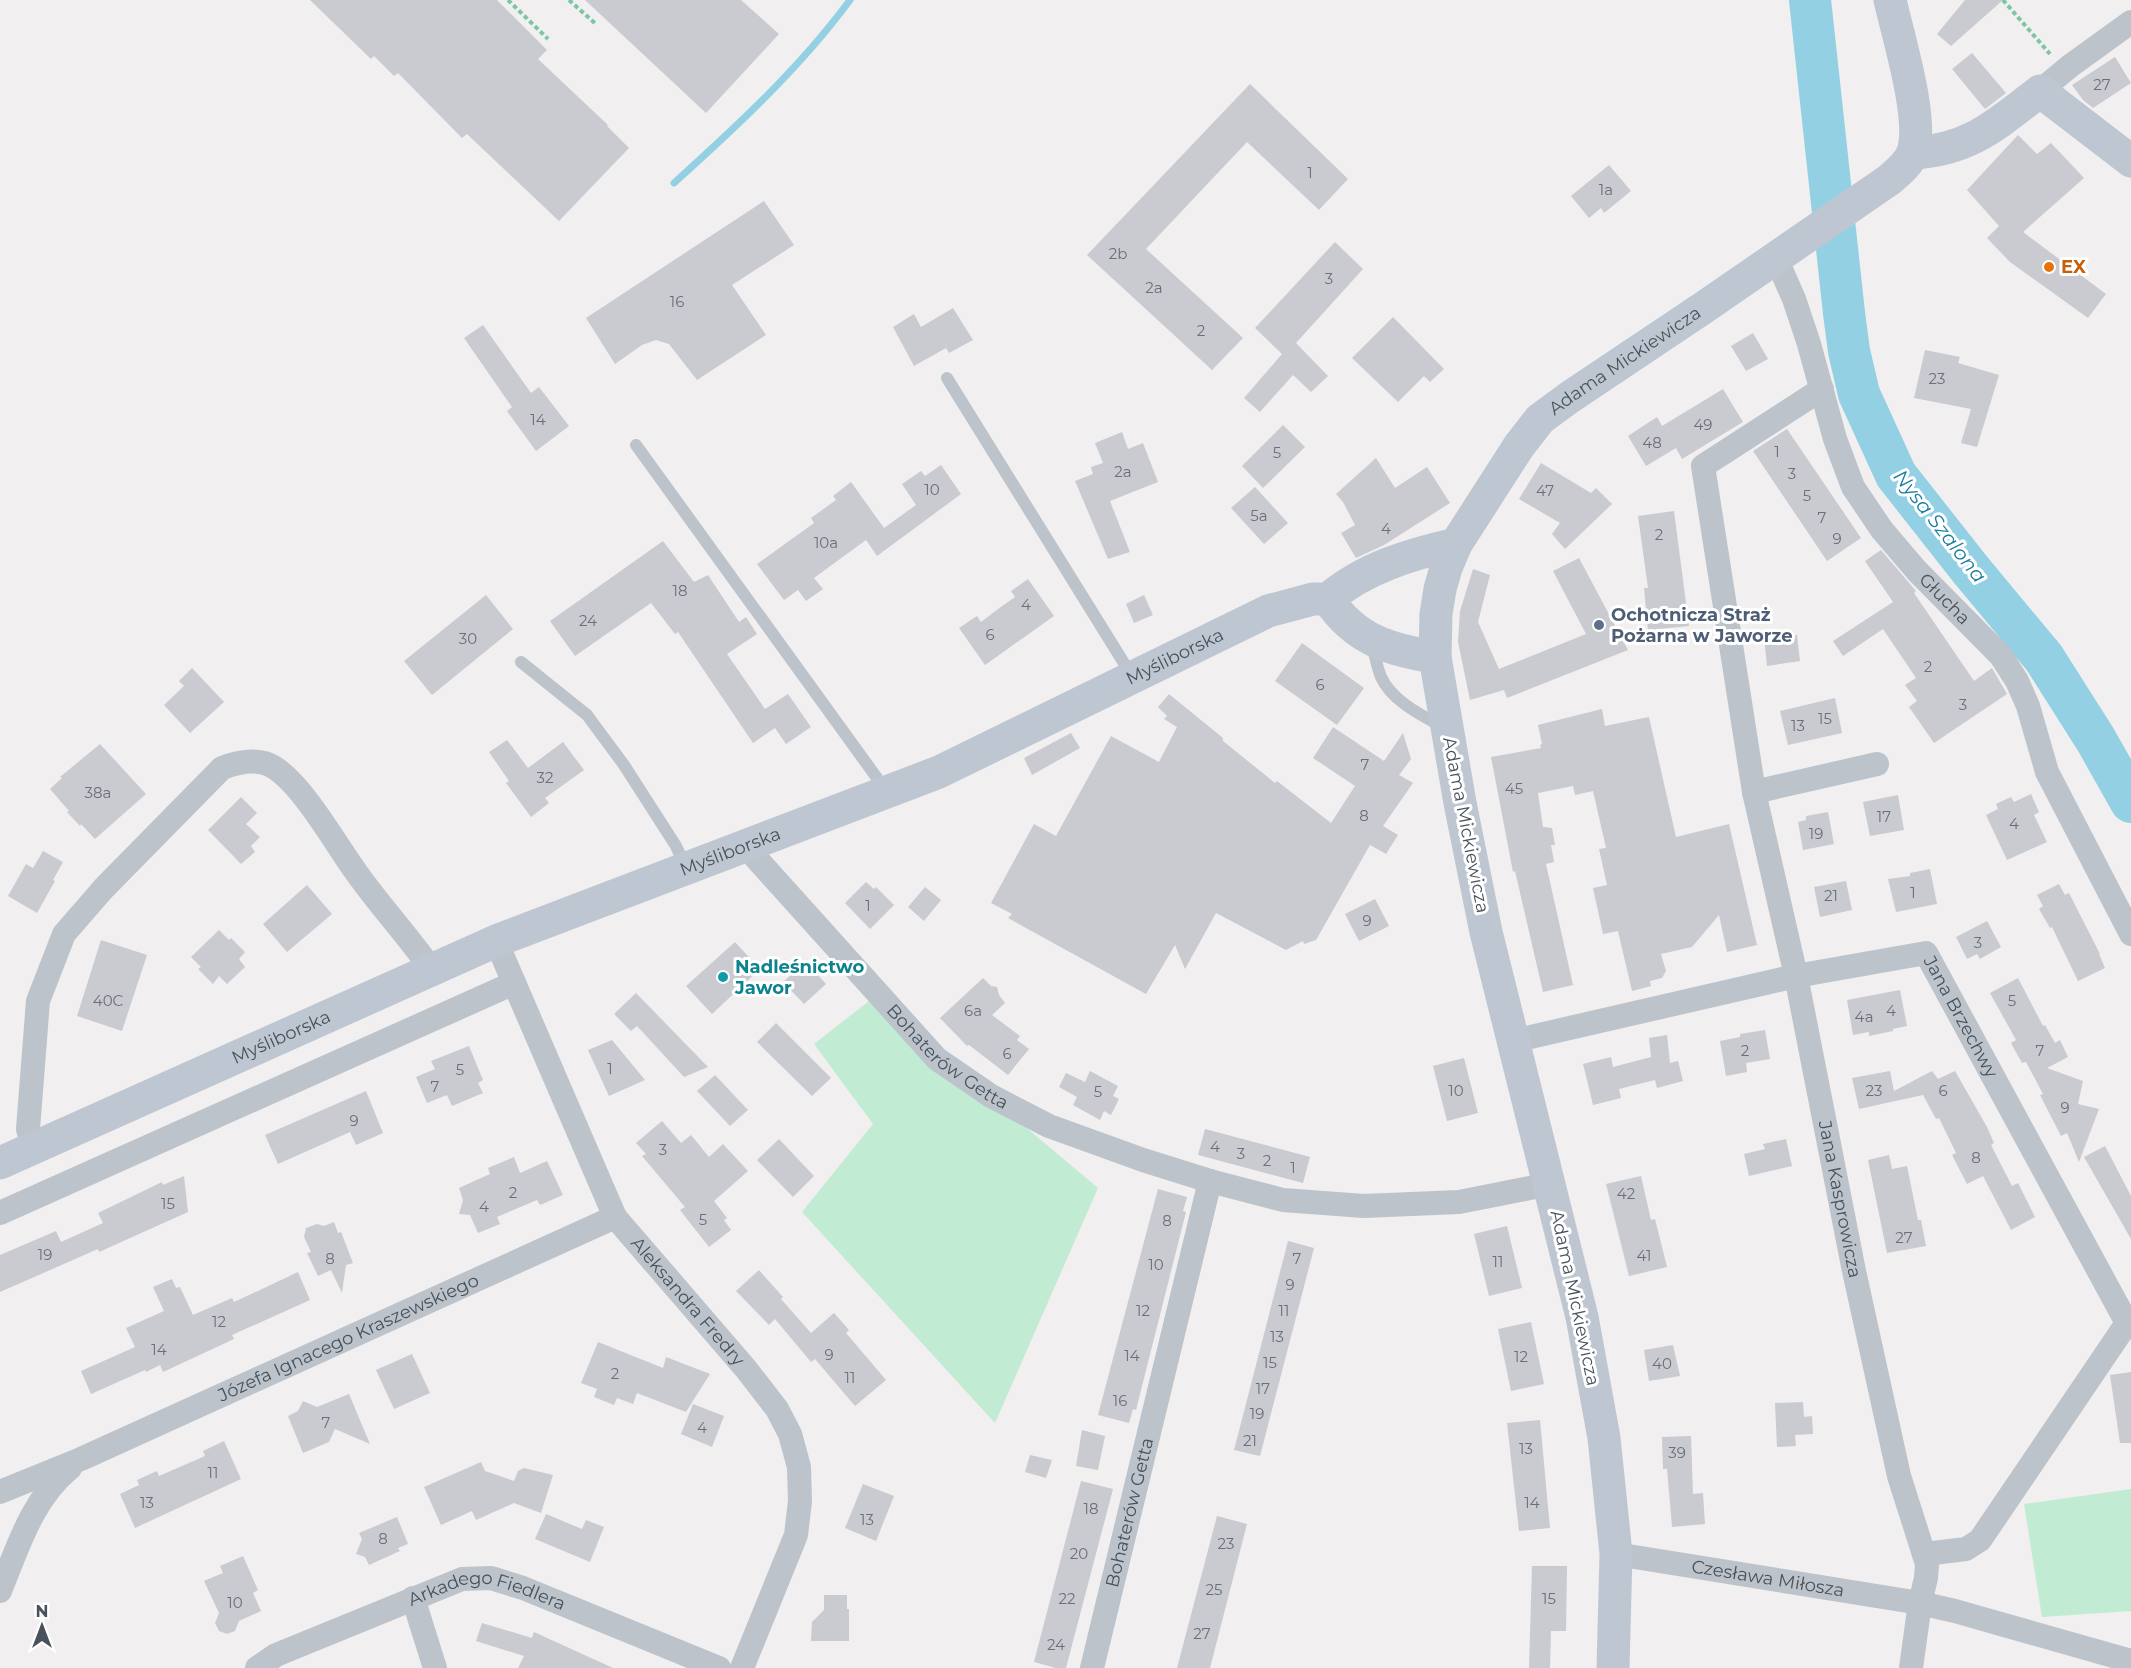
<svg xmlns="http://www.w3.org/2000/svg" width="2131" height="1668" font-family="Montserrat,sans-serif">
	<style>
		.green { fill: #c2ebd3 }
		.lines { fill: none; stroke-linecap: round; stroke-linejoin: round }
		.stream { stroke: #93d0e4; stroke-width: 7 }
		.river { stroke: #93d0e4; stroke-width: 42 }
		.building { fill: #c9cbd1 }
		.path { stroke: #7dc6a4; stroke-width: 4; stroke-dasharray: 4.5 3; stroke-linecap: butt }
		.lane { stroke: #bcc3cb; stroke-width: 12 }
		.street { stroke: #bcc3cb; stroke-width: 24 }
		.secondary { stroke: #bec7d1; stroke-width: 33 }
		.food-dot { fill: #e8710a; stroke: #fff; stroke-width: 2 }
		.service-dot { fill: #5c6f8a; stroke: #fff; stroke-width: 2 }
		.culture-dot { fill: #0f9aa8; stroke: #fff; stroke-width: 2 }
		.labels { text-anchor: middle; dominant-baseline: central; stroke-width: 6; stroke-linejoin: round; paint-order: stroke }
		.number-label { font-size: 15px; fill: #697078 }
		.food-label { font-size: 18px; font-weight: bold; fill: #c56008; stroke: #fff; text-anchor: start }
		.street-label { font-size: 18px; fill: #49525b; stroke: #fff }
		.service-label { font-size: 18px; font-weight: bold; fill: #4e5e75; stroke: #fff; text-anchor: start }
		.culture-label { font-size: 18px; font-weight: bold; fill: #0d838f; stroke: #fff; text-anchor: start }
		.water-label { font-size: 20px; font-style: italic; fill: #197d9d; stroke: #fff }
	</style>
	<rect width="100%" height="100%" fill="#f1efef"/>
	<path class="green" d="M878,994L915,1034L1098,1188L995,1423L802,1212L873,1124L814,1044Z
		M2131,1489V1611L2042,1617L2024,1504Z"/>
	<g class="lines">
		<path class="stream" d="M674,183C737,126 800,68 850,0"/>
		<path class="river" d="M1810,0L1844,313L1849,351L1859,394L1896,475L1970,569L2044,658L2096,740L2131,802"/>
	</g>
	<path class="building" d="M310,0H497L547,50L538,59L608,125L607,126L629,148L559,221L467,134L462,138L398,73L394,76L374,56L371,59Z
		M585,0H741L779,34L706,113Z
		M1965,0H2003L1951,46L1937,34Z
		M1972,53L2006,93L1985,109L1952,69Z
		M2115,57L2131,83L2093,108L2083,100L2072,85Z
		M1250,84L1348,179L1319,210L1247,142L1146,249L1243,338L1212,370L1087,255Z
		M2018,135L2037,154L2051,143L2084,178L2023,232L2106,294L2088,318L2010,262L1987,238L1999,226L1967,190Z
		M1609,165L1631,191L1604,213L1601,208L1589,218L1571,196Z
		M764,201L794,245L732,285L766,335L697,380L669,344L656,340L642,345L615,364L586,318Z
		M1335,242L1363,269L1296,343L1328,376L1311,392L1293,375L1260,412L1244,398L1282,354L1255,328Z
		M953,308L973,340L949,353L946,348L914,366L893,327L914,314L921,327Z
		M1393,317L1444,369L1430,382L1424,376L1398,402L1352,358Z
		M483,325L531,393L539,387L569,426L536,451L507,411L512,407L464,338Z
		M1753,333L1768,359L1746,371L1731,346Z
		M1925,350L1960,357L1958,363L1999,375L1977,447L1961,443L1971,409L1914,398Z
		M1723,389L1743,422L1682,459L1676,448L1646,466L1628,436L1657,417L1662,426Z
		M1283,425L1305,447L1263,488L1242,466Z
		M1787,429L1861,538L1827,561L1753,451Z
		M1122,432L1128,449L1143,443L1158,482L1110,501L1130,552L1108,559L1075,481L1093,474L1091,467L1103,463L1095,443Z
		M1376,458L1395,488L1427,467L1450,503L1384,545L1356,558L1341,533L1355,525L1343,502L1336,494Z
		M1541,463L1591,493L1596,488L1612,504L1565,549L1552,534L1560,523L1519,499Z
		M941,465L961,494L877,556L866,540L814,578L823,589L806,601L798,590L784,600L757,564L814,523L811,518L836,500L833,496L851,482L884,528L916,505L902,484L921,471L925,476Z
		M1255,487L1288,523L1264,544L1231,508Z
		M1674,511L1689,626L1648,630L1644,588H1648L1638,516Z
		M663,541L694,582L708,575L739,622L746,617L757,634L727,654L765,709L788,694L811,727L786,744L775,728L753,743L678,632L675,634L651,603L575,656L550,621Z
		M1881,550L1916,591L1914,593L1974,681L1992,668L2007,694L1934,743L1909,707L1917,701L1905,685L1916,678L1883,629L1843,656L1833,641L1893,602L1865,561Z
		M1579,558L1628,650L1507,698L1504,690L1470,700L1458,642L1460,611L1473,569L1490,575L1478,622L1499,669L1586,634L1553,571Z
		M1028,579L1054,616L985,665L959,628L977,616L981,622L998,609L1015,597L1011,591Z
		M486,595L513,629L432,695L404,661Z
		M1144,595L1153,615L1134,623L1126,604Z
		M1797,635L1800,661L1767,666L1764,637Z
		M1302,643L1364,688L1337,725L1275,681Z
		M192,668L224,702L190,733L164,705L184,686L179,681Z
		M1169,694L1223,738V741L1275,783L1277,781L1331,823L1355,786L1313,758L1333,727L1384,761L1403,733L1411,759L1399,775L1413,783L1383,826L1398,835L1386,854L1370,845L1316,940L1304,944L1303,941L1286,950L1216,913L1185,969L1175,945L1146,994L1008,918L1012,914L991,903L1034,824L1056,836L1111,736L1159,762L1177,727L1164,719L1167,716L1158,707Z
		M1835,698L1842,733L1788,745L1780,711Z
		M1602,709L1605,726L1649,717L1676,837L1729,824L1757,945L1727,952L1719,915L1692,947L1661,954L1666,971L1662,978L1650,981L1651,986L1632,991L1618,931L1603,934L1593,888L1607,885L1599,849L1606,848L1593,791L1575,795L1573,786L1538,793L1543,827L1552,828L1555,845H1551L1554,862L1546,864L1573,985L1543,992L1515,871L1513,872L1491,757L1541,748L1540,745L1542,744L1538,725Z
		M1071,733L1080,748L1032,775L1024,758Z
		M507,740L528,768L563,742L584,770L545,798L549,803L531,817L506,783L509,781L489,752Z
		M100,744L146,794L95,839L81,824L80,826L67,812L69,811L50,789L62,778L60,777Z
		M2031,794L2039,812L2034,815L2047,842L2007,860L1986,815L1998,809L1996,804L2011,797L2014,802Z
		M1898,795L1904,830L1870,836L1863,802Z
		M241,797L257,813L246,824L260,837L251,846L255,852L241,864L208,830Z
		M1828,812L1834,844L1803,850L1798,822L1806,820V816Z
		M43,851L63,862L53,880L55,881L37,913L8,896L26,864L33,868Z
		M1930,869L1937,904L1896,912L1888,879L1910,876V873Z
		M1846,881L1852,910L1820,917L1814,887Z
		M866,882L874,889L876,887L894,905L870,929L845,903Z
		M2059,884L2065,895L2069,893L2100,954H2099L2105,968L2078,981L2052,927L2050,928L2039,909L2043,906L2037,895Z
		M307,885L332,914L287,952L263,924Z
		M925,887L941,900L924,921L908,907Z
		M1375,899L1389,926L1359,941L1345,914Z
		M1987,921L2001,947L1980,959L1977,954L1967,959L1956,937Z
		M219,930L229,940L231,938L245,952L239,959L245,967L227,984L219,976L213,984L198,969L201,967L191,957Z
		M101,940L147,955L122,1031L77,1016Z
		M735,942L760,969L712,1014L686,986Z
		M806,962L826,984L804,1004L783,982Z
		M983,978L991,986L997,987L999,995L1005,1003L992,1015L1020,1036L1017,1040L1029,1049L1008,1075L969,1045L967,1046L940,1018Z
		M2018,978L2043,1026L2045,1025L2055,1043L2060,1040L2068,1057L2047,1068L2083,1081L2078,1104L2099,1109L2079,1162L2067,1133L2061,1136L2040,1095L2043,1094L2026,1062L2022,1063L2011,1043L2016,1040L1990,993Z
		M1900,990L1907,1026L1893,1029V1031L1869,1036V1032L1853,1035L1847,1000Z
		M636,993L708,1067L684,1077L637,1026L631,1031L614,1014Z
		M776,1023L831,1078L812,1096L757,1042Z
		M1765,1030L1770,1059L1746,1063L1747,1072L1726,1076L1720,1041L1740,1037V1034Z
		M1667,1035L1670,1063L1678,1061L1683,1081L1657,1088L1655,1080L1619,1089L1621,1098L1593,1105L1583,1064L1611,1057L1613,1067L1651,1057L1649,1038Z
		M612,1040L645,1080L609,1096L588,1050Z
		M469,1046L483,1080L478,1083L483,1093L452,1106L447,1095L427,1103L416,1077L435,1069L431,1061Z
		M1464,1058L1478,1113L1447,1121L1433,1066Z
		M1090,1071L1118,1086L1113,1096L1119,1099L1111,1115L1104,1111L1100,1120L1073,1105L1077,1097L1059,1087L1066,1073L1085,1082Z
		M1890,1071L1894,1091L1932,1071L1938,1079L1955,1071L1987,1127L1994,1143L1991,1145L2012,1186L2018,1183L2035,1217L2011,1230L1983,1176L1967,1184L1952,1155L1956,1153L1939,1118L1936,1119L1923,1095L1859,1109L1852,1078Z
		M715,1075L748,1110L730,1126L697,1091Z
		M366,1091L383,1133L356,1145L350,1132L278,1164L265,1135Z
		M662,1121L681,1143L691,1135L709,1157L723,1144L748,1171L714,1201L727,1218L724,1220L731,1230L709,1247L680,1210L685,1207L642,1156L646,1154L636,1143Z
		M1205,1129L1310,1157L1303,1183L1198,1155Z
		M779,1139L814,1176L793,1197L757,1160Z
		M1786,1139L1792,1166L1749,1176L1744,1154L1765,1149L1763,1144Z
		M2105,1146L2131,1196V1239L2084,1157Z
		M1889,1155L1892,1169L1907,1166L1918,1220H1921L1926,1246L1887,1253L1868,1160Z
		M514,1157L520,1173L547,1161L563,1195L540,1205L537,1200L497,1217L500,1224L478,1233L470,1215L459,1214L463,1200L459,1188L490,1174L488,1168Z
		M184,1176L188,1212L99,1252L98,1249L0,1292V1255L56,1231L61,1242L103,1223L98,1213L162,1182L163,1185Z
		M1641,1176L1651,1220L1655,1219L1667,1267L1629,1276L1606,1184Z
		M1158,1189L1187,1197L1183,1211L1186,1212L1136,1410L1133,1409L1129,1423L1098,1415Z
		M334,1222L338,1233L341,1232L353,1263L346,1265L342,1293L331,1270L318,1276L307,1253L311,1252L304,1237L306,1228L317,1224L324,1226Z
		M1507,1226L1522,1288L1489,1296L1474,1234Z
		M1288,1241L1314,1248L1260,1456L1234,1450Z
		M759,1270L783,1297L781,1299L811,1333L834,1313L849,1330L846,1333L886,1380L855,1406L815,1359L811,1362L775,1319L769,1325L736,1291Z
		M298,1272L310,1300L232,1335L234,1339L163,1372L160,1365L146,1372L145,1370L91,1394L81,1371L135,1347L126,1328L164,1311L153,1287L172,1279L176,1288L180,1287L193,1315L232,1298L234,1302Z
		M1531,1322L1544,1384L1511,1391L1498,1329Z
		M598,1342L663,1368L666,1357L710,1374L686,1412L637,1393L633,1404L617,1398L614,1405L594,1397L597,1389L581,1383Z
		M1673,1345L1680,1376L1649,1381L1644,1350Z
		M412,1354L430,1393L394,1409L376,1370Z
		M2131,1372V1443H2120L2110,1375Z
		M349,1394L370,1444L335,1429L329,1442L303,1453L288,1416L298,1411L303,1401L317,1407Z
		M1803,1402L1804,1417L1812,1416L1813,1434L1795,1435L1796,1446L1777,1447L1775,1403Z
		M693,1404L724,1416L712,1447L681,1434Z
		M1540,1420L1550,1528L1519,1531L1507,1423Z
		M1082,1430L1105,1436L1098,1470L1076,1466Z
		M1691,1436L1693,1494L1703,1493L1705,1524L1672,1527L1667,1469H1663L1662,1437Z
		M224,1441L241,1479L135,1528L120,1494L139,1485L137,1480L157,1471L159,1476L205,1456L203,1451Z
		M1030,1455L1052,1460L1046,1478L1025,1472Z
		M481,1462L485,1471L514,1481L518,1471L524,1468L553,1475L541,1513L514,1503L476,1520L472,1511L441,1525L424,1487Z
		M1081,1481L1113,1489L1066,1668H1056L1034,1662Z
		M863,1484L894,1496L876,1541L845,1528Z
		M546,1514L582,1529L586,1520L604,1527L590,1562L535,1539Z
		M1217,1516L1247,1524L1210,1668H1177Z
		M397,1517L408,1544L398,1548L400,1551L369,1565L365,1557L356,1554L362,1539L359,1533Z
		M243,1556L258,1590L253,1593L261,1611L239,1621L235,1631L227,1634L219,1631L215,1623L219,1613L204,1581L223,1573L220,1566Z
		M1532,1566H1567L1566,1631H1551L1550,1668H1529Z
		M824,1595H847V1609H849V1641H811L812,1622L824,1610Z
		M482,1623L532,1638L534,1632L613,1668H518L524,1656L476,1641Z"/>
	<g class="lines">
		<path class="path" d="M508,0L548,39
			M569,0L597,25
			M2003,0L2050,54"/>
		<path class="lane" d="M947,378L1132,676
			M636,445L877,778L881,793
			M1372,645C1375,655 1377,667 1381,677C1392,701 1421,715 1443,727
			M521,662L587,715L624,765L676,846L686,868"/>
		<g class="street">
			<path d="M2040,91L2070,66L2131,22"/>
			<path id="s1" d="M1776,258L1794,299L1809,344L1835,439L1853,487L1882,530L1917,571L2001,656L2017,681L2028,706L2047,772L2131,934"/>
			<path id="s2" d="M1822,389L1703,466L1754,792L1796,976L1854,1271L1899,1476L1927,1564L1926,1578L1920,1603L1911,1668"/>
			<path d="M1754,792L1877,764"/>
			<path id="s3" d="M746,847L937,1059L991,1096L1049,1126L1143,1160L1210,1181L1283,1200L1364,1206L1459,1202L1550,1184"/>
			<path id="s4" d="M496,941L615,1217L746,1369L777,1409L790,1434L799,1467L800,1501L796,1535L742,1668"/>
			<path id="s5" d="M1513,1041L1796,976L1926,953L2127,1323L2131,1322"/>
			<path d="M33,1148L28,1129L38,1001L64,934L104,888L222,768C238,762 259,757 275,768C304,787 335,843 356,872C380,906 408,936 432,970"/>
			<path d="M0,1213L514,983"/>
			<path id="s6" d="M0,1492L81,1459L615,1217"/>
			<path id="s7" d="M1616,1554L1920,1603L1955,1611L2131,1661"/>
			<path d="M1925,1554L1966,1549L1980,1540L2127,1323"/>
			<path d="M0,1591C18,1547 32,1499 70,1468"/>
			<path d="M413,1598L435,1668"/>
			<path id="s8" d="M257,1668L276,1655L462,1579L491,1578L523,1588L719,1668"/>
			<path id="s9" d="M1092,1668L1210,1181"/>
		</g>
		<g class="secondary">
			<path d="M1913,153C1970,150 1997,124 2040,91L2131,161"/>
			<path d="M1328,599C1355,640 1390,650 1435,657"/>
			<path id="s10" d="M0,1163L496,941L939,772L1268,611L1313,599H1328C1364,568 1411,554 1456,544"/>
			<path id="s11" d="M1613,1668L1616,1554L1604,1438L1582,1317L1486,932L1460,803L1435,657L1436,614L1440,589L1446,568L1456,544L1519,446L1540,419L1570,397L1703,308L1889,180C1898,172 1909,164 1913,152C1924,119 1898,36 1890,0"/>
		</g>
	</g>
	<circle class="food-dot" cx="2049" cy="267" r="6"/>
	<circle class="service-dot" cx="1599" cy="625" r="6"/>
	<circle class="culture-dot" cx="723" cy="977" r="6"/>
	<g class="labels">
		<g class="number-label">
			<text x="2102" y="84">27</text>
			<text x="1310" y="172">1</text>
			<text x="1606" y="189">1a</text>
			<text x="1118" y="253">2b</text>
			<text x="1329" y="278">3</text>
			<text x="1154" y="287">2a</text>
			<text x="677" y="301">16</text>
			<text x="1201" y="330">2</text>
			<text x="1937" y="378">23</text>
			<text x="538" y="419">14</text>
			<text x="1703" y="424">49</text>
			<text x="1652" y="442">48</text>
			<text x="1777" y="451">1</text>
			<text x="1277" y="452">5</text>
			<text x="1123" y="471">2a</text>
			<text x="1792" y="473">3</text>
			<text x="932" y="489">10</text>
			<text x="1545" y="490">47</text>
			<text x="1807" y="495">5</text>
			<text x="1259" y="515">5a</text>
			<text x="1822" y="517">7</text>
			<text x="1386" y="528">4</text>
			<text x="1659" y="534">2</text>
			<text x="1837" y="538">9</text>
			<text x="826" y="542">10a</text>
			<text x="680" y="590">18</text>
			<text x="1026" y="604">4</text>
			<text x="588" y="620">24</text>
			<text x="990" y="634">6</text>
			<text x="468" y="638">30</text>
			<text x="1928" y="666">2</text>
			<text x="1320" y="684">6</text>
			<text x="1963" y="704">3</text>
			<text x="1825" y="718">15</text>
			<text x="1798" y="725">13</text>
			<text x="1365" y="764">7</text>
			<text x="545" y="777">32</text>
			<text x="1514" y="788">45</text>
			<text x="98" y="792">38a</text>
			<text x="1364" y="815">8</text>
			<text x="1884" y="816">17</text>
			<text x="2014" y="823">4</text>
			<text x="1816" y="833">19</text>
			<text x="1913" y="892">1</text>
			<text x="1831" y="895">21</text>
			<text x="868" y="905">1</text>
			<text x="1367" y="920">9</text>
			<text x="1978" y="942">3</text>
			<text x="108" y="1000">40C</text>
			<text x="2012" y="1000">5</text>
			<text x="973" y="1010">6a</text>
			<text x="1891" y="1010">4</text>
			<text x="1864" y="1016">4a</text>
			<text x="1745" y="1050">2</text>
			<text x="2040" y="1050">7</text>
			<text x="1007" y="1053">6</text>
			<text x="610" y="1068">1</text>
			<text x="460" y="1069">5</text>
			<text x="435" y="1086">7</text>
			<text x="1456" y="1090">10</text>
			<text x="1874" y="1090">23</text>
			<text x="1943" y="1090">6</text>
			<text x="1098" y="1091">5</text>
			<text x="2065" y="1107">9</text>
			<text x="354" y="1120">9</text>
			<text x="1215" y="1146">4</text>
			<text x="663" y="1149">3</text>
			<text x="1241" y="1153">3</text>
			<text x="1976" y="1157">8</text>
			<text x="1267" y="1160">2</text>
			<text x="1293" y="1167">1</text>
			<text x="513" y="1192">2</text>
			<text x="1626" y="1193">42</text>
			<text x="168" y="1203">15</text>
			<text x="484" y="1206">4</text>
			<text x="703" y="1219">5</text>
			<text x="1167" y="1220">8</text>
			<text x="1904" y="1237">27</text>
			<text x="45" y="1254">19</text>
			<text x="1644" y="1255">41</text>
			<text x="330" y="1258">8</text>
			<text x="1297" y="1258">7</text>
			<text x="1498" y="1261">11</text>
			<text x="1156" y="1264">10</text>
			<text x="1290" y="1284">9</text>
			<text x="1143" y="1310">12</text>
			<text x="1284" y="1310">11</text>
			<text x="219" y="1321">12</text>
			<text x="1277" y="1336">13</text>
			<text x="159" y="1349">14</text>
			<text x="829" y="1354">9</text>
			<text x="1132" y="1355">14</text>
			<text x="1521" y="1356">12</text>
			<text x="1270" y="1362">15</text>
			<text x="1662" y="1363">40</text>
			<text x="615" y="1373">2</text>
			<text x="850" y="1377">11</text>
			<text x="1263" y="1388">17</text>
			<text x="1120" y="1400">16</text>
			<text x="1257" y="1413">19</text>
			<text x="326" y="1422">7</text>
			<text x="702" y="1427">4</text>
			<text x="1250" y="1440">21</text>
			<text x="1526" y="1448">13</text>
			<text x="1677" y="1452">39</text>
			<text x="213" y="1472">11</text>
			<text x="147" y="1502">13</text>
			<text x="1532" y="1502">14</text>
			<text x="1091" y="1508">18</text>
			<text x="867" y="1519">13</text>
			<text x="383" y="1538">8</text>
			<text x="1226" y="1543">23</text>
			<text x="1079" y="1553">20</text>
			<text x="1214" y="1589">25</text>
			<text x="1067" y="1598">22</text>
			<text x="1549" y="1598">15</text>
			<text x="235" y="1602">10</text>
			<text x="1202" y="1633">27</text>
			<text x="1056" y="1644">24</text>
		</g>
		<g class="food-label">
			<text x="2061" y="267">EX</text>
		</g>
		<g class="street-label">
			<text stroke="none"><textPath href="#s11" startOffset="1400">Adama Mickiewicza</textPath></text>
			<text stroke="none"><textPath href="#s1" startOffset="387">Głucha</textPath></text>
			<text stroke="none"><textPath href="#s10" startOffset="1280">Myśliborska</textPath></text>
			<text transform="translate(1466 825) rotate(79)">Adama Mickiewicza</text>
			<text stroke="none"><textPath href="#s10" startOffset="794">Myśliborska</textPath></text>
			<text stroke="none"><textPath href="#s5" startOffset="495">Jana Brzechwy</textPath></text>
			<text stroke="none"><textPath href="#s10" startOffset="308">Myśliborska</textPath></text>
			<text stroke="none"><textPath href="#s3" startOffset="292">Bohaterów Getta</textPath></text>
			<text stroke="none"><textPath href="#s2" startOffset="888">Jana Kasprowicza</textPath></text>
			<text transform="translate(1575 1298) rotate(78)">Adama Mickiewicza</text>
			<text stroke="none"><textPath href="#s4" startOffset="412">Aleksandra Fredry</textPath></text>
			<text stroke="none"><textPath href="#s6" startOffset="381">Józefa Ignacego Kraszewskiego</textPath></text>
			<text stroke="none"><textPath href="#s9" startOffset="160">Bohaterów Getta</textPath></text>
			<text stroke="none"><textPath href="#s7" startOffset="154">Czesława Miłosza</textPath></text>
			<text stroke="none"><textPath href="#s8" startOffset="249">Arkadego Fiedlera</textPath></text>
		</g>
		<g class="service-label">
			<text x="1611" y="615">Ochotnicza Straż<tspan x="1611" dy="21">Pożarna w Jaworze</tspan></text>
		</g>
		<g class="culture-label">
			<text x="735" y="967">Nadleśnictwo<tspan x="735" dy="21">Jawor</tspan></text>
		</g>
		<g class="water-label">
			<text transform="translate(1940 526) rotate(52)">Nysa Szalona</text>
		</g>
	</g>
	<g transform="translate(42 1626)" stroke="#ffffff" stroke-width="4.5" paint-order="stroke">
	<path d="M0-4.5L10 22L0 15L-10 22Z" fill="#49525b"/>
	<text y="-9" font-size="16" font-weight="bold" text-anchor="middle" fill="#49525b">N</text>
	</g>
</svg>
